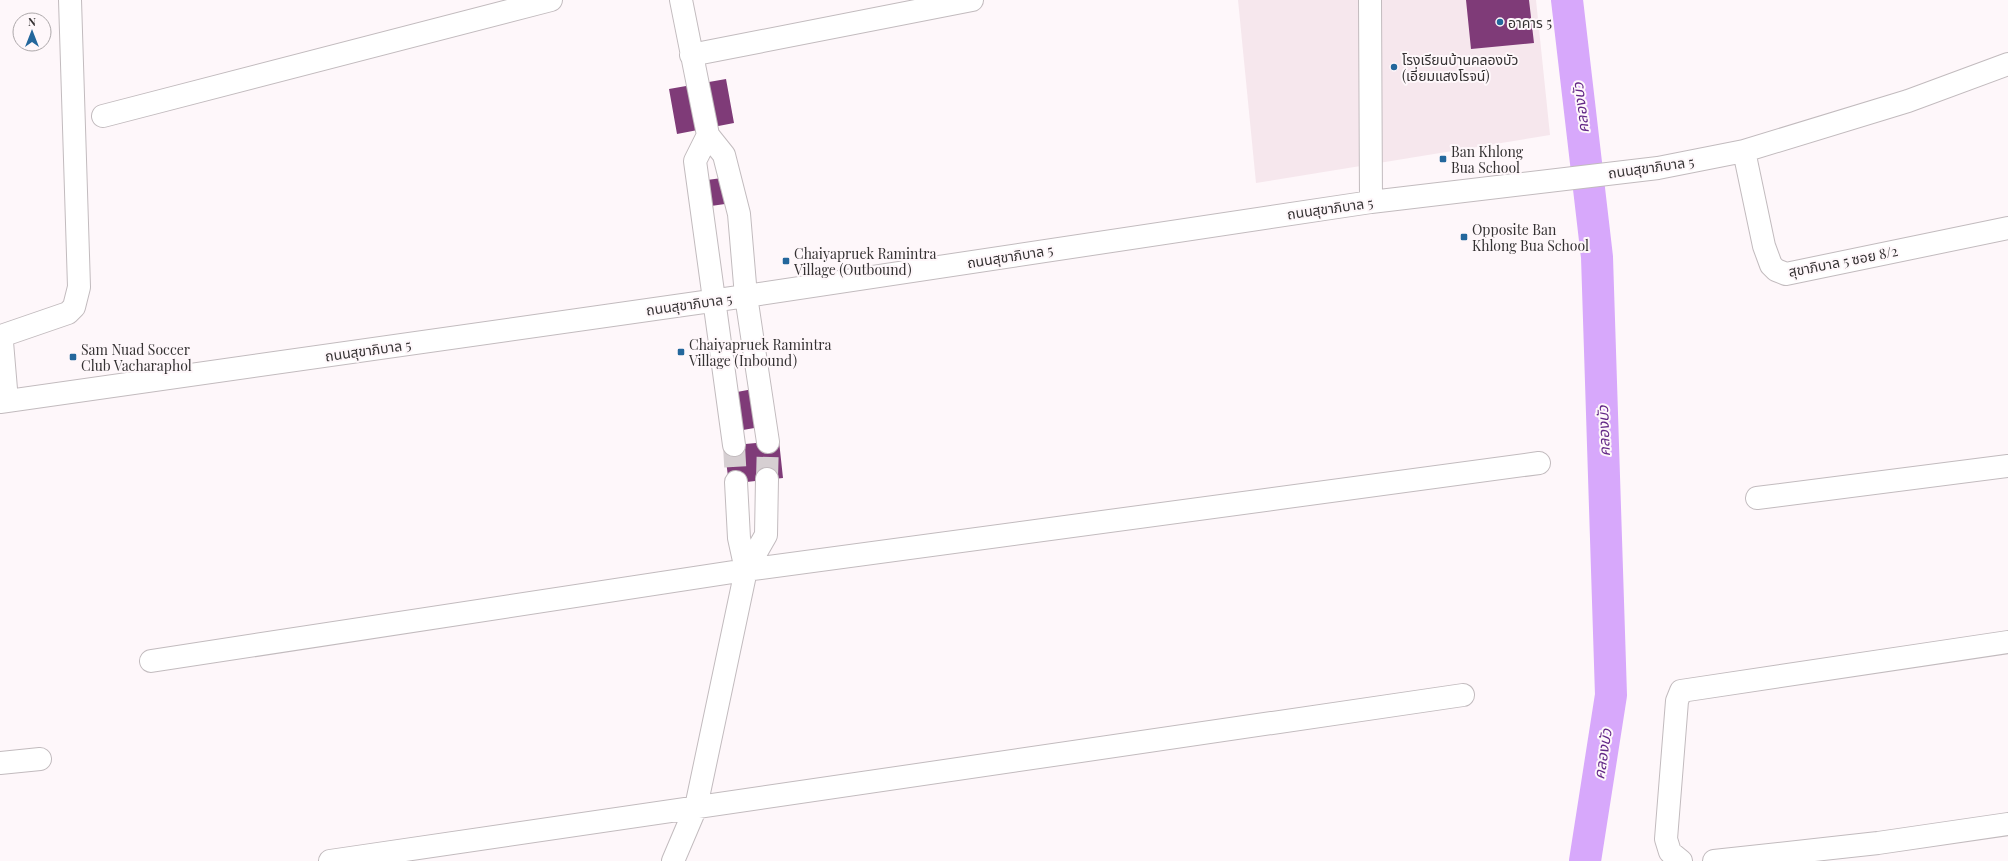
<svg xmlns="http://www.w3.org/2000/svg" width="2008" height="861" font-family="'Playfair Display','Noto Sans Thai',serif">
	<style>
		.built { fill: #f6e7ed }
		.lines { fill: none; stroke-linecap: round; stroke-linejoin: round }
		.canal { stroke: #d7a8fb; stroke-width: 32 }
		.building { fill: #7f3b78 }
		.minor-tunnel { stroke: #d6cfd2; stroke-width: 22; stroke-dasharray: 22 11; stroke-linecap: butt }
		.minor-casing { stroke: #c2bbbe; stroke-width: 24 }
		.minor { stroke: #fff; stroke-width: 22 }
		.poi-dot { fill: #23679c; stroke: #fef7fa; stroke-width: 1.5 }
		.labels { text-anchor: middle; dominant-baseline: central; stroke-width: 4; stroke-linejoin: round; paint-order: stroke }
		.poi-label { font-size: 14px; fill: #343132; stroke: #fef7fa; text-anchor: start }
		.street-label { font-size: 14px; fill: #343132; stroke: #fef7fa }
		.water-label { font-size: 15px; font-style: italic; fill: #622786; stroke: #fef7fa }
	</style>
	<rect width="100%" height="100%" fill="#fef7fa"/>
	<path class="built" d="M1238,0H1536L1550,135L1256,183Z"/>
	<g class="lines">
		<path class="canal" d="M1567,0L1597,257L1611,695L1585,861"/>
	</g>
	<path class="building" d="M1466,0H1529L1534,43L1471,49Z
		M726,79L734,123L677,134L669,89Z
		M722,178L725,204L711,206L707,180Z
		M753,389L760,427L743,430L737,392Z
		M779,441L783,478L729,484L724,446Z"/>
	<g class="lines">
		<path class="minor-tunnel" d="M734,445L736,482
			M767,479L768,442"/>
		<g class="minor-casing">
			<path id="minor" d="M681,0L708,135L724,155L739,214L746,296L768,442
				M1370,0L1371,202
				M691,55L972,0
				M103,116L551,0
				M708,135L695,161L734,445
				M1744,151L1764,246L1771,265L1776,270L1786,274L2008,228
				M7,401L2,342L4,335L68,313L74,307L79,287L70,0
				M0,402L746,296L1371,202L1658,168L1744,151L1908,101L2008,64
				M736,482L739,538L746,570
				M1757,498L2008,466
				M151,661L746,570L1539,463
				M0,763L40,759
				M330,861L1463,695
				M673,861L696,807L746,570L766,535L767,479
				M1681,861L1670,852L1666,839L1677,701L1681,691L2008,642
				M1714,861L1878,843L2008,824"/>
		</g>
		<use href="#minor" class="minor"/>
	</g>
	<g class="poi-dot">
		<circle cx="1500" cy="22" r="4"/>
		<circle cx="1394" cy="67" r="4"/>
		<rect x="1439" y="155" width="8" height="8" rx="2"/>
		<rect x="1460" y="233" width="8" height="8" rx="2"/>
		<rect x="782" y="257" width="8" height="8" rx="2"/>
		<rect x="677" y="348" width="8" height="8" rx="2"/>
		<rect x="69" y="353" width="8" height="8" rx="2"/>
	</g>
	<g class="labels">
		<g class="poi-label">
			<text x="1508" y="22">อาคาร 5</text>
			<text x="1402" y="59">โรงเรียนบ้านคลองบัว<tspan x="1402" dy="16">(เอี่ยมแสงโรจน์)</tspan></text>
			<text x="1451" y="151">Ban Khlong<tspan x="1451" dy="16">Bua School</tspan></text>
			<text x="1472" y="229">Opposite Ban<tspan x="1472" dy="16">Khlong Bua School</tspan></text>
			<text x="794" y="253">Chaiyapruek Ramintra<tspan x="794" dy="16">Village (Outbound)</tspan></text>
			<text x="689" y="344">Chaiyapruek Ramintra<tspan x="689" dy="16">Village (Inbound)</tspan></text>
			<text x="81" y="349">Sam Nuad Soccer<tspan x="81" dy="16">Club Vacharaphol</tspan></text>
		</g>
		<g class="street-label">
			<text transform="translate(1651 167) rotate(-8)">ถนนสุขาภิบาล 5</text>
			<text transform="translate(1330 208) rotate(-8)">ถนนสุขาภิบาล 5</text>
			<text transform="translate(1010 256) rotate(-9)">ถนนสุขาภิบาล 5</text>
			<text transform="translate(1843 261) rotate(-11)">สุขาภิบาล 5 ซอย 8/2</text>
			<text transform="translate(689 304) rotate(-8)">ถนนสุขาภิบาล 5</text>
			<text transform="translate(368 350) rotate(-8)">ถนนสุขาภิบาล 5</text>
		</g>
		<g class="water-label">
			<text transform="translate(1580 108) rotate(-97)">คลองบัว</text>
			<text transform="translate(1603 431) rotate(-92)">คลองบัว</text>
			<text transform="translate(1602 754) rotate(-81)">คลองบัว</text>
		</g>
	</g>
	<g transform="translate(32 32)"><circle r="19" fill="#fef7fa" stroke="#ada8aa"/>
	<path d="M0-3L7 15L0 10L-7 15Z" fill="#23679c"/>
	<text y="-6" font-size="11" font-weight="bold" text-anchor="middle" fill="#343132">N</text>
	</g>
</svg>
